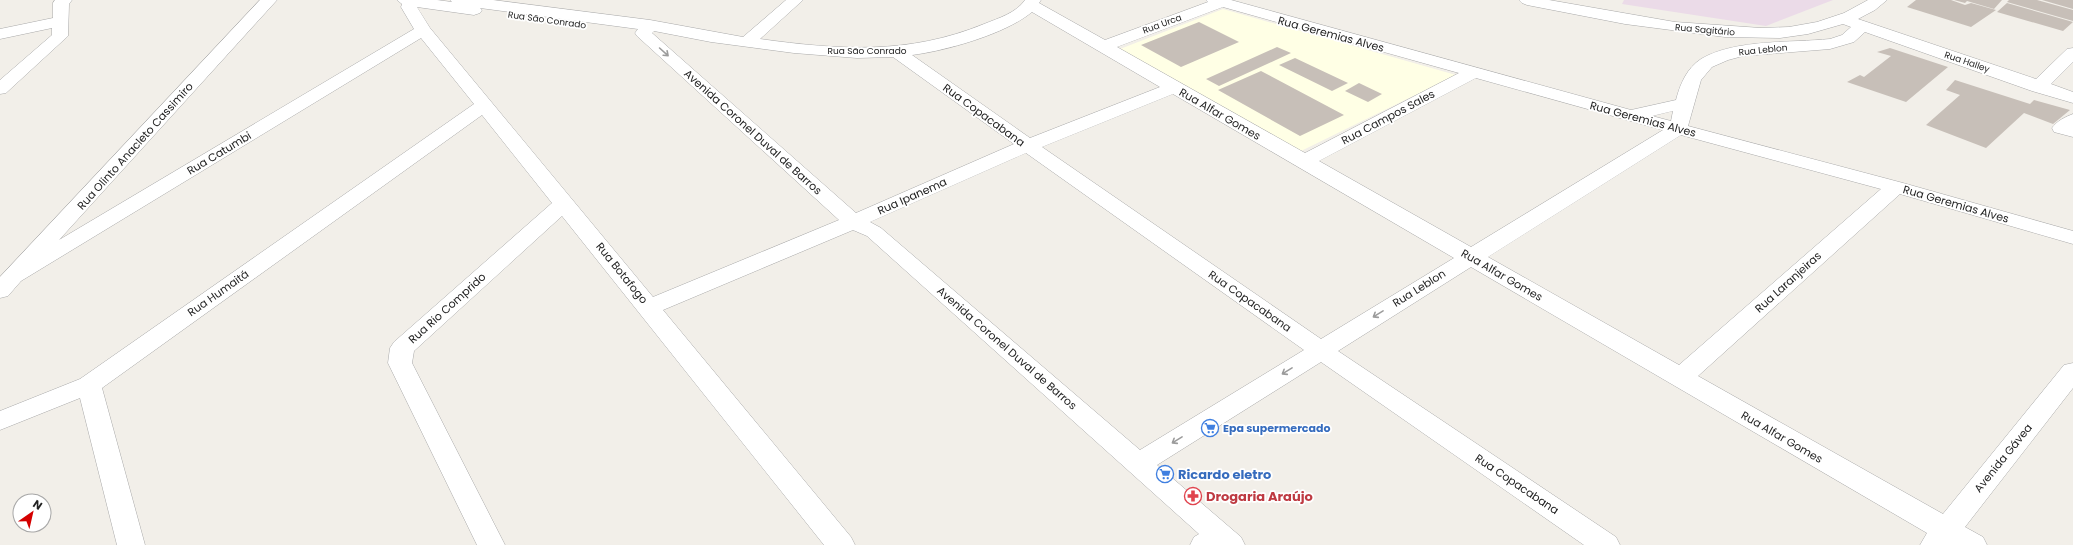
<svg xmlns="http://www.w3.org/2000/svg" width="2073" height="545" font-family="Poppins,sans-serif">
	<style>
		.industrial { fill: #ebdbe8 }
		.education { fill: #ffffe5 }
		.building { fill: #c7bfb8 }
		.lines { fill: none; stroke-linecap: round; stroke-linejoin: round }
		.minor-casing { stroke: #a9a9a9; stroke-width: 1 }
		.minor { fill: #fff; fill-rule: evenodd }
		.oneway { stroke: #9c9c9c }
		.labels { text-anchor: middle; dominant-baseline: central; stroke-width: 3.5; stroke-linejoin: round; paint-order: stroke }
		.far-street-label { font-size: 9px; fill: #222; stroke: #fff }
		.street-label { font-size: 11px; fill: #222; stroke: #fff }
		.shop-label { font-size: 11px; font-weight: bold; fill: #366cbe; stroke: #fff; text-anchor: start }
		.near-shop-label { font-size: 13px; font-weight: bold; fill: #366cbe; stroke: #fff; text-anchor: start }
		.near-health-label { font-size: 13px; font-weight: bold; fill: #be3a42; stroke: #fff; text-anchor: start }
	</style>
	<rect width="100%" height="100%" fill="#f2efe9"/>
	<path class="industrial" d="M1624,0H1833L1766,26L1622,4Z"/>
	<path class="education" d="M1223,9L1456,75L1299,152L1120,49Z"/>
	<path class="building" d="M1916,0H1951L1965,5L1971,3L1996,10L1971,27L1907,7Z
		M1954,0H2002L1994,9L1967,1L1965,3Z
		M2009,0H2037L2073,10V21L2007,2Z
		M2042,0H2073V9Z
		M2007,3L2073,22L2063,31L1997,12Z
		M1199,22L1239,42L1181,67L1141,45Z
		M1277,47L1291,53L1219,86L1206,79Z
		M1890,48L1948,67L1906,102L1847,82L1860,75L1864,77L1891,56L1877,52Z
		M1295,58L1348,83L1332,91L1279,65Z
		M1261,71L1344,115L1300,136L1218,90Z
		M1955,80L2030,104L2034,100L2070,110L2053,124L2024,113L1986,148L1926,125L1960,95L1946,90Z
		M1359,83L1382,94L1368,102L1345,91Z"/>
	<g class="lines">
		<g class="minor-casing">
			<path id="minor" d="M55,0H72L69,4L68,36L6,93L0,94V80L52,35V28L0,39V29L53,18V3Z
				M260,0H277L59,240L414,29L401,7L402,4L397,0H437L452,2L450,0H493L650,20L743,37L786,0H803L760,39C840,50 908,55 984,24C999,18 1016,13 1025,0H1041L1039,3L1105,40L1208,2L1206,0H1231L1631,110L1676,100C1680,84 1687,68 1701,59C1735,39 1791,43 1830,39L1842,35L1851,27L1843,24L1808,34L1780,38L1725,37L1625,24L1527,5L1522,3L1519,0H1549L1675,22L1761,28L1789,27L1817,22L1844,13L1868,0H1887L1875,10L1858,19L2036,79L2067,49L2073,48V62L2051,84L2073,92V103L2032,91L1865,32L1854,42L1830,49L1743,56L1728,60L1712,67L1701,80L1688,126L1903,183L2073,231V244L1900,194L1698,376L1943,514L2064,365L2073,363V388L1965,527L1983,537L1987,545H1920L1927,533L1471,267L1338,351L1616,537L1620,545H1584L1321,362L1157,465L1241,537L1245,545H1190L1194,537L1199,534L867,236L853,230L663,310L851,537L855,545H824L562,216L414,351L412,363L505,545H477L388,363L390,348L394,342L552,203L482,115L102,388L145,545H117L80,398L0,430V411L80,379L474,104L421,38L21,281L8,296L0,298V277ZM417,7L474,15L480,13L482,10L480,8L638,29L635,33L637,36L839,220L653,297L430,28ZM1223,7L1459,73L1305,153L1117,47ZM1032,12L1160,87L1030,138L912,55C945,51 1006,34 1032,12ZM654,31L711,42L794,53L857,58L893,57L1014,144L856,213L652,33ZM1476,78L1663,130L1471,247L1319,161ZM1173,94L1454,258L1321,339L1042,147ZM1673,111L1671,121L1652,116ZM1681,135L1881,189L1679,365L1488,257ZM1026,153L1304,350L1140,450L881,228L870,222Z
				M2073,114V137L2054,132L2052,128C2057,121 2065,117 2073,114Z"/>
		</g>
		<use href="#minor" class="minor"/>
	</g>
	<defs><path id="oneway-shaft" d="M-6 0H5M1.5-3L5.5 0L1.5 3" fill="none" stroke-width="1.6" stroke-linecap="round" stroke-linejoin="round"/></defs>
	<g class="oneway">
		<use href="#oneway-shaft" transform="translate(664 52) rotate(42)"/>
		<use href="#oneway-shaft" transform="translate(1378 314) rotate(148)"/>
		<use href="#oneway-shaft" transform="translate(1287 371) rotate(148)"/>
		<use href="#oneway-shaft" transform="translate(1177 440) rotate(148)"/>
	</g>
	<defs>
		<g id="supermarket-ring" transform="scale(0.9)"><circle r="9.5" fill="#fff" stroke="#3f7fe0" stroke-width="1.5"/><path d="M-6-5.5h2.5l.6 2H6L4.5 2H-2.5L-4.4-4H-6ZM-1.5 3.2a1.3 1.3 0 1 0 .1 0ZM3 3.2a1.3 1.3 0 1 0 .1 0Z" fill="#3f7fe0"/></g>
		<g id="pharmacy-ring" transform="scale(0.9)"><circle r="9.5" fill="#fff" stroke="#e0444e" stroke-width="1.5"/><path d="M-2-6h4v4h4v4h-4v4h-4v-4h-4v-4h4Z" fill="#e0444e"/></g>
	</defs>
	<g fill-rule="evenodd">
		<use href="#supermarket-ring" x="1210" y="428"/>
		<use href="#supermarket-ring" x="1165" y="474"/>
		<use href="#pharmacy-ring" x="1193" y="496"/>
	</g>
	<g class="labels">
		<g class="far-street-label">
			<text transform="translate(547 20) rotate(8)">Rua São Conrado</text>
			<text transform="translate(1162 24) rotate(-20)">Rua Urca</text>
			<text transform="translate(1705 30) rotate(5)">Rua Sagitário</text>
			<text transform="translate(1763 50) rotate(-6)">Rua Leblon</text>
			<text x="867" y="51">Rua São Conrado</text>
			<text transform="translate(1967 62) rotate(19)">Rua Halley</text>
		</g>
		<g class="street-label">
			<text transform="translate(1331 34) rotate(15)">Rua Geremias Alves</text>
			<text transform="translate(1220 114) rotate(30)">Rua Alfar Gomes</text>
			<text transform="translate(984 115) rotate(36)">Rua Copacabana</text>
			<text transform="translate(1388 117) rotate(-28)">Rua Campos Sales</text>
			<text transform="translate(1643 119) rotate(15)">Rua Geremias Alves</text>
			<text transform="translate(753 132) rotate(42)">Avenida Coronel Duval de Barros</text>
			<text transform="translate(135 146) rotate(-48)">Rua Olinto Anacleto Cassimiro</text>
			<text transform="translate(219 153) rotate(-31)">Rua Catumbi</text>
			<text transform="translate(912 196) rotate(-24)">Rua Ipanema</text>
			<text transform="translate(1956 204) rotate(16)">Rua Geremias Alves</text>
			<text transform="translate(622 273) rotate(51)">Rua Botafogo</text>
			<text transform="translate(1502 275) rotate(30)">Rua Alfar Gomes</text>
			<text transform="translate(1788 282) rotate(-42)">Rua Laranjeiras</text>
			<text transform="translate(1419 288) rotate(-32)">Rua Leblon</text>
			<text transform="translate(218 293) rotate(-35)">Rua Humaitá</text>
			<text transform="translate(1250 301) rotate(35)">Rua Copacabana</text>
			<text transform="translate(447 308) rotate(-42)">Rua Rio Comprido</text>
			<text transform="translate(1007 348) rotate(41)">Avenida Coronel Duval de Barros</text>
			<text transform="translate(1782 437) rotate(30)">Rua Alfar Gomes</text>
			<text transform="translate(2003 458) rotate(-51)">Avenida Gávea</text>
			<text transform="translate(1517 484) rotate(34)">Rua Copacabana</text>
		</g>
		<g class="shop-label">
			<text x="1223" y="428">Epa supermercado</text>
		</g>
		<g class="near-shop-label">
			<text x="1178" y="474">Ricardo eletro</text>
		</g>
		<g class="near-health-label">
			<text x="1206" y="496">Drogaria Araújo</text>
		</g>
	</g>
	<g transform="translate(32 513) rotate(34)"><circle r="19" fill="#ffffff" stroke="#a7a7a7"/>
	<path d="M0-3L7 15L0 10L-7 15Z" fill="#d40000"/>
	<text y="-6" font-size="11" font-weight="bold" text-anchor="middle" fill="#222222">N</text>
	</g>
</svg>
